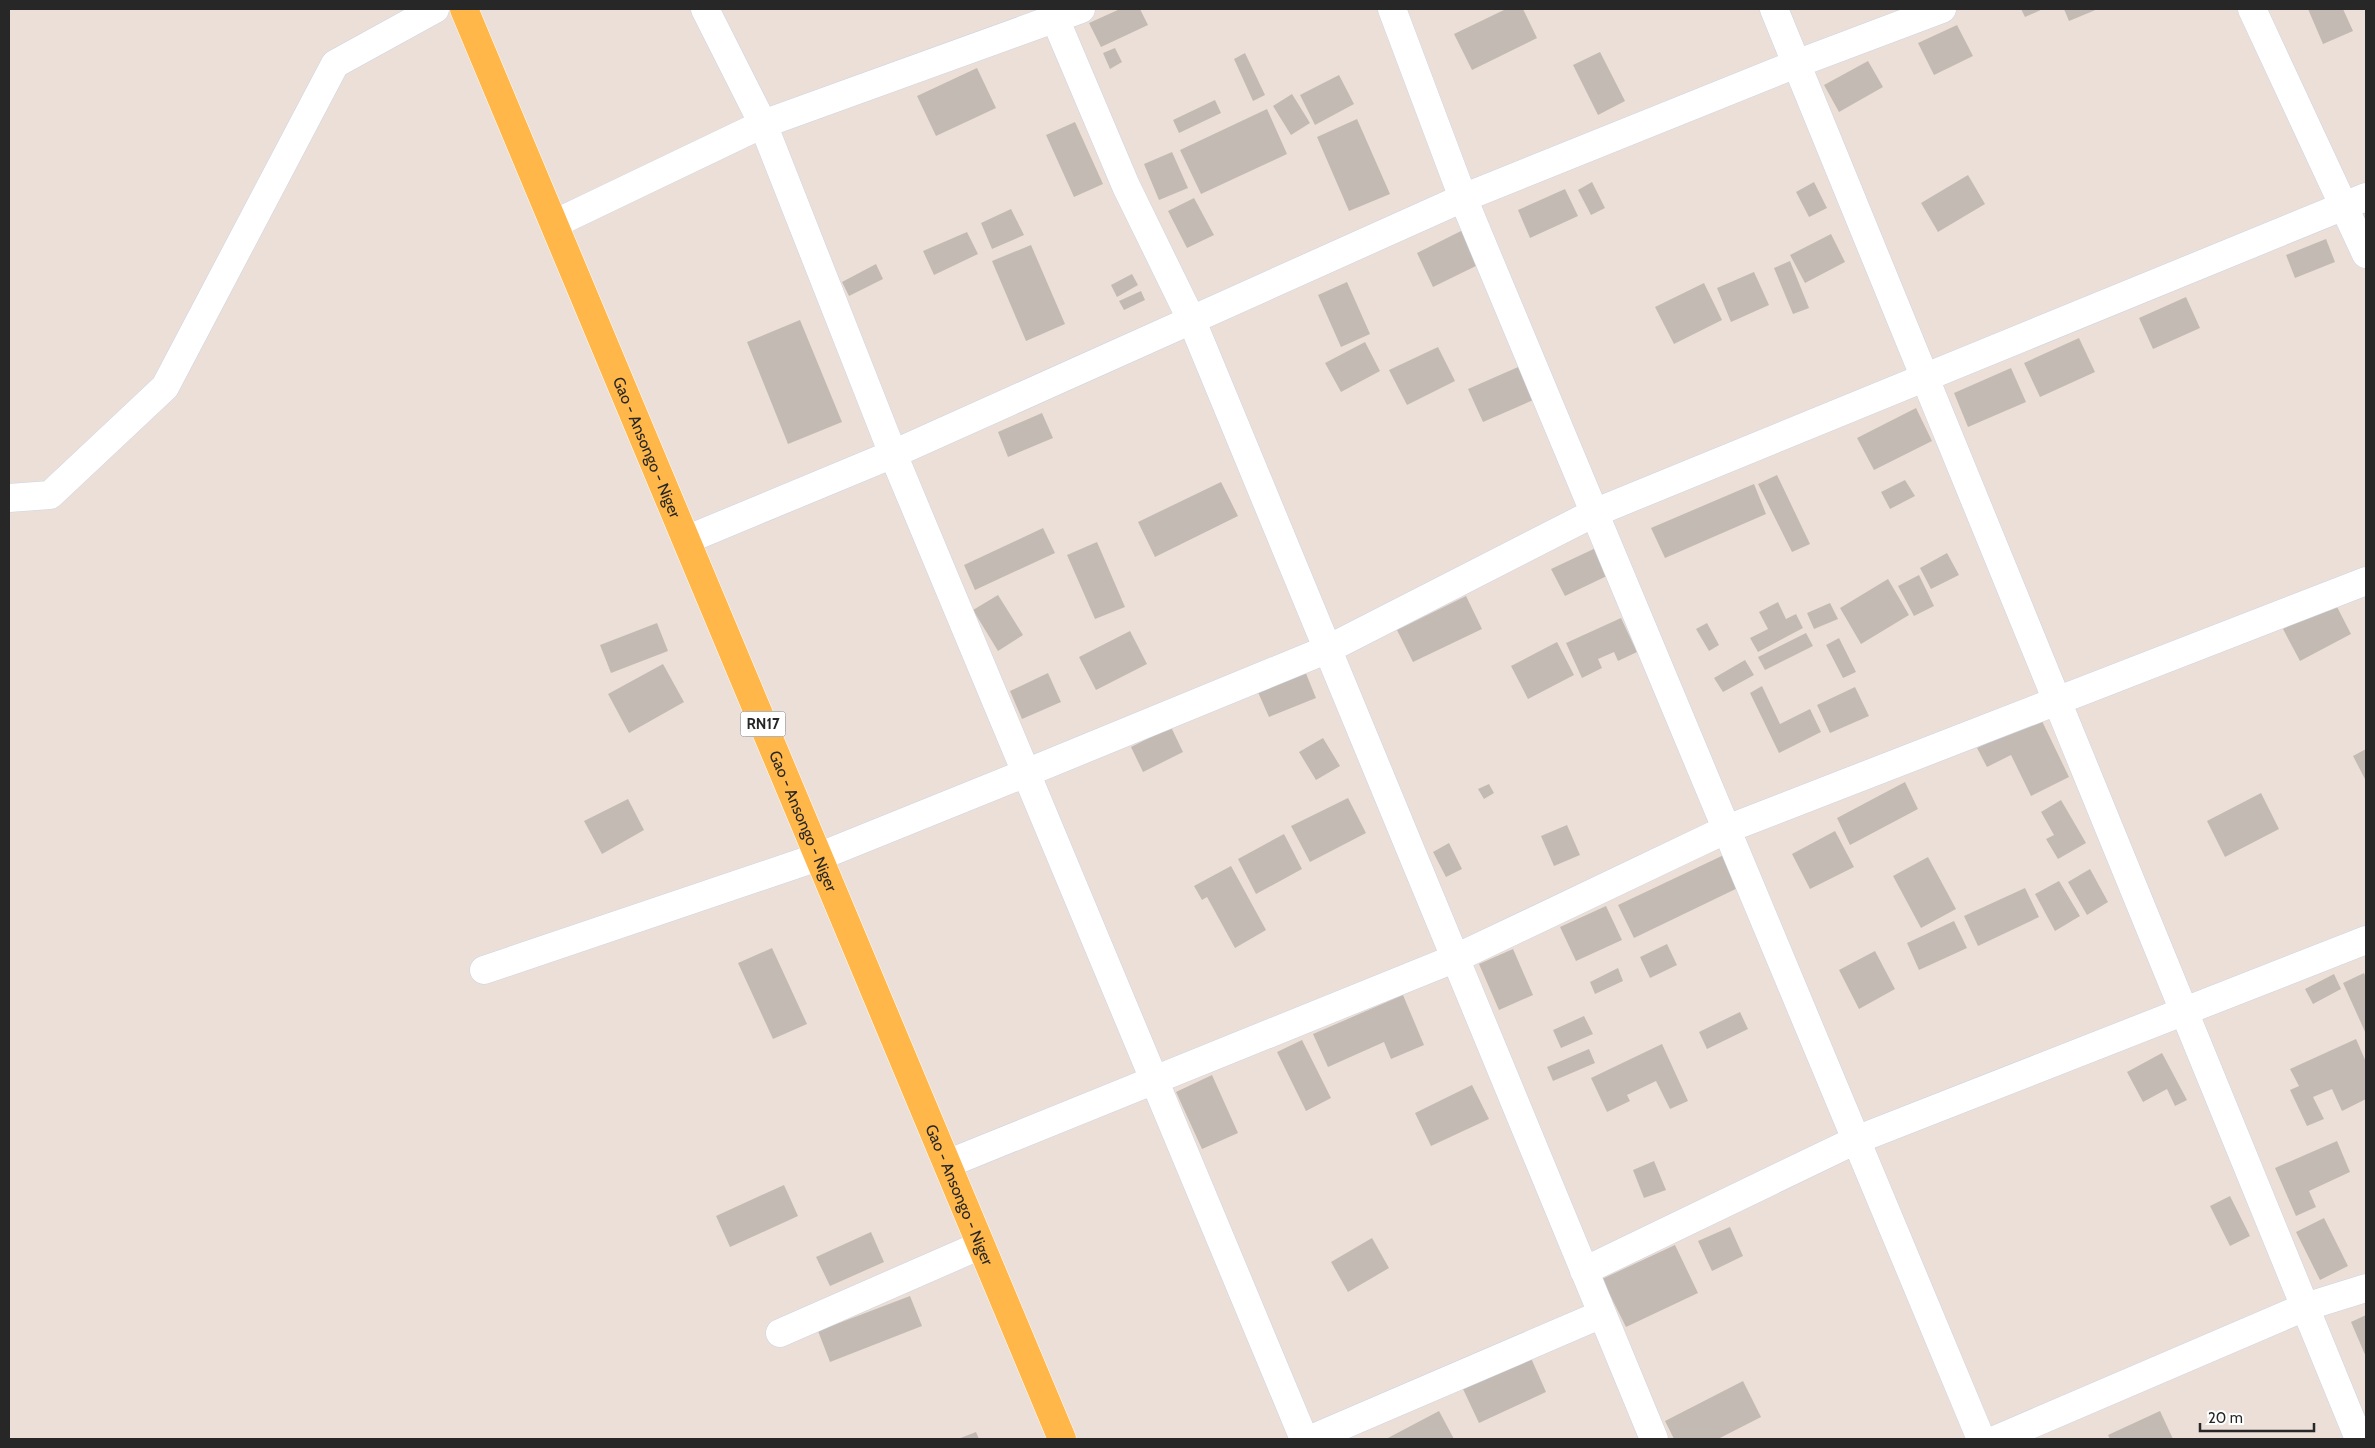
<svg xmlns="http://www.w3.org/2000/svg" width="2375" height="1448" font-family="Cabin,sans-serif">
	<style>
		.building { fill: #c3bbb3 }
		.lines { fill: none; stroke-linecap: round; stroke-linejoin: round }
		.minor-casing { stroke: #ccd4e3; stroke-width: 29 }
		.primary-casing { stroke: #fff; stroke-width: 29 }
		.minor { stroke: #fff; stroke-width: 28 }
		.primary { stroke: #ffb749; stroke-width: 28 }
		.labels { text-anchor: middle; dominant-baseline: central; stroke-width: 4; stroke-linejoin: round; paint-order: stroke }
		.shield { fill: #fff; stroke: #686868; stroke-width: 1 }
		.shield-label { font-size: 15px; font-weight: bold; fill: #272727 }
		.street-label { font-size: 16px; fill: #272727; stroke: #fff }
	</style>
	<rect width="100%" height="100%" fill="#ecdfd7"/>
	<path class="building" d="M1120,9H1140L1148,25L1101,47L1089,23Z
		M1506,9H1523L1537,38L1472,70L1454,34Z
		M2021,9H2043L2025,17Z
		M2064,9H2098L2069,21Z
		M2308,9H2343L2353,31L2323,44Z
		M1957,25L1973,56L1934,75L1918,43Z
		M1115,48L1122,62L1110,69L1103,53Z
		M1600,52L1625,101L1598,115L1573,65Z
		M1245,53L1265,95L1253,101L1234,59Z
		M1868,61L1883,87L1839,112L1824,85Z
		M977,68L996,108L936,136L917,96Z
		M1339,75L1354,104L1315,125L1300,95Z
		M1292,94L1310,123L1291,135L1273,106Z
		M1215,100L1221,113L1179,133L1173,120Z
		M1267,109L1287,154L1201,194L1180,150Z
		M1357,119L1390,194L1349,211L1317,137Z
		M1075,122L1103,184L1074,197L1046,135Z
		M1172,152L1188,188L1159,200L1144,164Z
		M1968,175L1985,204L1938,232L1921,203Z
		M1592,182L1605,208L1591,215L1578,190Z
		M1814,182L1827,208L1809,217L1796,192Z
		M1565,189L1578,216L1530,238L1518,210Z
		M1194,198L1214,235L1187,248L1168,211Z
		M1011,209L1024,235L992,249L981,223Z
		M1465,229L1482,263L1433,287L1417,253Z
		M967,232L978,254L934,275L923,251Z
		M1831,234L1845,262L1805,283L1790,255Z
		M2326,239L2335,262L2295,278L2286,255Z
		M1031,245L1065,324L1026,341L992,261Z
		M1790,261L1809,308L1793,314L1774,268Z
		M876,264L883,279L849,296L842,282Z
		M1754,272L1769,305L1731,322L1717,288Z
		M1132,274L1138,285L1117,297L1111,285Z
		M1347,282L1370,334L1341,347L1318,295Z
		M1704,283L1722,320L1674,344L1655,307Z
		M1141,291L1145,300L1124,310L1119,301Z
		M2186,297L2200,328L2153,349L2139,318Z
		M800,320L842,422L788,444L747,342Z
		M2079,338L2095,372L2040,397L2024,363Z
		M1365,342L1380,371L1341,392L1325,363Z
		M1438,347L1455,381L1407,405L1389,370Z
		M1525,364L1540,397L1483,422L1468,389Z
		M2011,368L2026,402L1968,427L1954,393Z
		M1916,408L1932,441L1874,470L1857,438Z
		M1042,413L1053,438L1008,457L998,432Z
		M1777,475L1810,544L1792,552L1758,484Z
		M1905,480L1915,496L1890,509L1881,492Z
		M1221,482L1238,516L1155,557L1138,522Z
		M1754,484L1766,514L1665,558L1651,528Z
		M1043,528L1055,553L975,590L964,565Z
		M1097,542L1125,607L1095,619L1067,555Z
		M1600,546L1613,573L1565,596L1551,569Z
		M1947,553L1959,575L1931,589L1920,568Z
		M1919,575L1934,606L1914,616L1898,586Z
		M1888,579L1909,615L1861,644L1840,608Z
		M998,595L1023,635L998,651L973,610Z
		M1466,596L1482,629L1413,662L1397,630Z
		M2334,601L2351,634L2300,661L2283,629Z
		M1778,602L1786,619L1796,614L1803,628L1758,652L1750,638L1768,629L1759,612Z
		M1830,603L1838,619L1814,629L1807,613Z
		M1621,618L1637,652L1618,661L1614,652L1598,659L1602,668L1582,678L1566,643Z
		M657,623L668,651L611,673L600,645Z
		M1707,623L1719,645L1709,651L1696,629Z
		M1130,631L1147,664L1096,690L1079,657Z
		M1806,633L1813,646L1765,670L1758,657Z
		M1839,638L1856,672L1843,678L1826,645Z
		M1557,642L1574,675L1528,699L1511,666Z
		M1745,660L1754,675L1723,692L1714,678Z
		M663,664L684,702L629,733L608,694Z
		M1305,671L1316,698L1269,717L1257,690Z
		M1048,673L1061,702L1022,719L1010,691Z
		M1762,686L1780,724L1810,709L1821,732L1779,753L1750,693Z
		M1855,687L1869,716L1830,733L1817,705Z
		M2040,717L2069,777L2031,796L2011,755L1987,767L1977,748Z
		M1171,727L1183,752L1143,772L1131,747Z
		M1323,738L1340,766L1316,780L1299,752Z
		M2366,749V781L2353,756Z
		M1905,782L1918,809L1850,845L1837,818Z
		M1489,784L1494,793L1484,799L1478,789Z
		M2261,793L2279,829L2225,857L2207,821Z
		M1348,798L1366,833L1310,862L1291,826Z
		M628,799L644,830L602,854L584,821Z
		M2061,800L2086,843L2058,859L2046,839L2054,835L2041,812Z
		M1567,825L1580,855L1554,866L1541,836Z
		M1835,831L1854,867L1810,889L1792,854Z
		M1284,834L1302,869L1256,894L1238,859Z
		M1449,843L1462,869L1446,877L1433,852Z
		M1728,853L1744,885L1634,938L1618,905Z
		M1928,857L1956,909L1921,928L1893,876Z
		M1231,866L1266,930L1235,948L1207,897L1202,900L1194,886Z
		M2090,869L2108,902L2087,915L2068,882Z
		M2059,881L2080,916L2055,931L2035,894Z
		M2025,888L2039,917L1978,946L1964,916Z
		M1606,906L1622,940L1576,961L1560,927Z
		M1954,921L1967,948L1919,970L1907,943Z
		M1667,944L1677,965L1650,978L1640,957Z
		M772,948L807,1024L773,1039L738,963Z
		M1513,949L1533,995L1499,1010L1479,964Z
		M1875,951L1895,989L1859,1009L1839,970Z
		M1618,968L1623,981L1595,994L1590,982Z
		M2364,973L2366,978V1034L2343,983Z
		M2334,974L2341,989L2313,1004L2305,989Z
		M1403,995L1424,1045L1391,1059L1384,1042L1328,1067L1313,1034Z
		M1740,1012L1748,1029L1707,1049L1699,1032Z
		M1584,1016L1593,1034L1561,1048L1553,1030Z
		M2356,1039L2366,1062V1099L2342,1111L2332,1089L2313,1097L2324,1119L2307,1126L2290,1090L2299,1086L2290,1069Z
		M1302,1040L1331,1098L1306,1111L1277,1052Z
		M1662,1044L1688,1101L1670,1109L1656,1081L1627,1095L1630,1101L1607,1112L1591,1078Z
		M1589,1049L1595,1063L1553,1081L1547,1067Z
		M2162,1053L2187,1100L2175,1106L2167,1089L2143,1102L2127,1072Z
		M1212,1075L1238,1133L1202,1149L1176,1092Z
		M1472,1085L1489,1119L1431,1146L1415,1113Z
		M2337,1141L2350,1172L2309,1191L2316,1207L2296,1216L2275,1168Z
		M1654,1161L1666,1190L1644,1198L1633,1170Z
		M784,1185L798,1216L730,1247L716,1216Z
		M2230,1196L2250,1236L2230,1246L2210,1206Z
		M2324,1218L2348,1266L2320,1280L2296,1232Z
		M1730,1227L1743,1256L1712,1271L1698,1241Z
		M871,1232L884,1262L830,1286L816,1257Z
		M1372,1238L1389,1268L1348,1292L1331,1262Z
		M1675,1245L1698,1293L1626,1327L1602,1279Z
		M910,1296L922,1326L830,1362L818,1331Z
		M2366,1315V1357L2351,1322Z
		M1531,1358L1546,1392L1479,1423L1463,1389Z
		M1743,1381L1761,1417L1718,1439H1674L1665,1421Z
		M1439,1411L1454,1439H1386Z
		M2160,1411L2173,1439H2110L2108,1435Z
		M976,1432L979,1439H958Z"/>
	<g class="lines">
		<g class="minor-casing">
			<path id="minor" d="M705,9L763,124L893,454L1304,1439
				M1051,9L1126,186L1192,321L1654,1439
				M1392,9L1463,198L1981,1439
				M1774,9L2359,1439
				M2252,9L2366,254
				M554,224L763,124L1081,9
				M9,498L50,495L165,387L335,64L435,9
				M686,540L893,454L1463,198L1796,64L1942,9
				M484,970L818,857L1026,773L1328,649L1594,513L2366,197
				M947,1164L1456,958L1727,829L2366,581
				M1584,1271L1856,1140L2366,940
				M780,1333L981,1245
				M1311,1439L1602,1314
				M1997,1439L2305,1307L2366,1288"/>
		</g>
		<g class="primary-casing">
			<g id="primary">
				<path id="s1" d="M464,9L1062,1439"/>
			</g>
		</g>
		<use href="#minor" class="minor"/>
		<use href="#primary" class="primary"/>
	</g>
	<g class="labels">
		<rect class="shield" x="740.5" y="711.5" width="45" height="25" rx="4"/>
		<g class="shield-label">
			<text x="763" y="724">RN17</text>
		</g>
		<g class="street-label">
			<text stroke="none"><textPath href="#s1" startOffset="475">Gao - Ansongo - Niger</textPath></text>
			<text stroke="none"><textPath href="#s1" startOffset="880">Gao - Ansongo - Niger</textPath></text>
			<text stroke="none"><textPath href="#s1" startOffset="1285">Gao - Ansongo - Niger</textPath></text>
		</g>
	</g>
	<rect width="2375" height="1448" fill="none" stroke="#272727" stroke-width="20"/>
	<path d="M2200 1423v8h114v-8" fill="none" stroke="#272727" stroke-width="2.5"/>
	<text x="2208" y="1423" font-size="15" fill="#272727" stroke="#ffffff" stroke-width="4" paint-order="stroke">20 m</text>
</svg>
